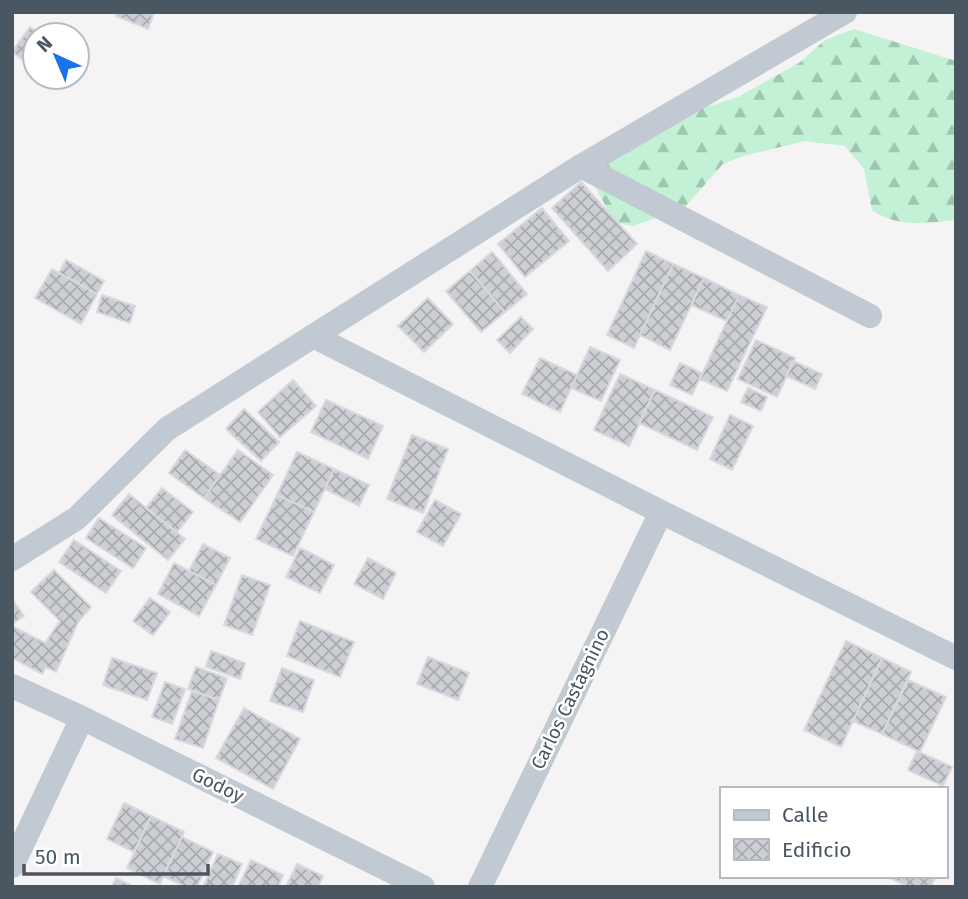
<svg xmlns="http://www.w3.org/2000/svg" width="968" height="899" font-family="'Fira Sans',sans-serif">
	<style>
		.forest { fill: url(#forest-firs) }
		.building { fill: url(#building-cross-hatch); stroke: #d7d9de; stroke-width: 2 }
		.lines { fill: none; stroke-linecap: round; stroke-linejoin: round }
		.street { stroke: #c1cad2; stroke-width: 24 }
		.labels { text-anchor: middle; dominant-baseline: central; stroke-width: 5; stroke-linejoin: round; paint-order: stroke }
		.street-label { font-size: 19px; fill: #4a5661; stroke: #fff }
	</style>
	<defs>
		<pattern id="forest-firs" width="22" height="20" patternUnits="userSpaceOnUse" patternTransform="scale(1.75)"><rect width="22" height="20" fill="#c3f1d5"/><path d="M5 1l3.5 6h-7zM16 11l3.5 6h-7z" fill="#a0c6b0"/></pattern>
		<pattern id="building-cross-hatch" width="8" height="8" patternUnits="userSpaceOnUse" patternTransform="scale(1.75)"><rect width="8" height="8" fill="#cdcfd5"/><path d="M0 0l8 8M0 8l8-8" fill="none" stroke="#a8abb0"/></pattern>
	</defs>
	<rect width="100%" height="100%" fill="#f5f3f3"/>
	<path class="forest" d="M854,29L956,61V220C927,223 897,228 872,210L864,169L845,146L805,141L743,156L723,164L684,208L633,226L614,222L588,173L655,110L713,105L738,97L799,63L825,40Z"/>
	<path class="building" d="M118,12H154L148,29L116,16Z
		M30,27L41,35H35V69L12,52Z
		M581,182L637,244L608,271L552,208Z
		M542,208L569,241L525,277L498,244Z
		M646,251L673,264L634,348L607,335Z
		M492,252L527,294L505,312L470,271Z
		M66,260L104,281L97,294L59,273Z
		M673,264L704,278L670,350L640,335Z
		M52,269L97,294L81,324L35,298Z
		M470,271L505,312L481,332L446,291Z
		M704,278L739,295L727,321L691,305Z
		M102,295L135,306L130,323L97,312Z
		M739,295L767,307L727,391L700,379Z
		M428,298L453,324L424,352L398,326Z
		M521,317L533,329L510,353L497,340Z
		M756,340L795,358L777,397L738,379Z
		M590,347L620,360L601,401L571,388Z
		M540,358L577,375L560,412L522,394Z
		M793,361L822,374L815,389L786,376Z
		M680,363L702,373L692,395L670,385Z
		M620,374L655,390L629,446L594,430Z
		M293,380L316,406L280,437L258,412Z
		M748,388L767,397L761,411L741,402Z
		M655,390L713,417L697,450L639,423Z
		M326,400L383,426L368,459L311,432Z
		M244,409L279,442L261,461L226,429Z
		M730,415L753,426L732,470L710,459Z
		M412,435L448,449L423,513L387,499Z
		M185,450L220,475L204,498L169,473Z
		M238,450L273,475L240,522L204,498Z
		M297,452L334,469L314,512L277,495Z
		M334,469L369,485L359,506L325,489Z
		M162,488L193,512L177,532L146,508Z
		M129,494L185,539L168,560L112,515Z
		M277,495L314,512L293,556L256,539Z
		M435,500L461,514L443,546L417,532Z
		M99,518L146,548L133,568L86,538Z
		M74,540L121,571L106,593L59,562Z
		M203,544L230,558L216,585L189,571Z
		M300,548L334,565L320,593L286,577Z
		M368,558L396,573L383,599L354,584Z
		M174,563L216,585L199,616L158,594Z
		M54,570L91,607L78,622L56,672L46,667L42,674L12,658V626L45,643L60,621L31,592Z
		M242,575L270,585L252,635L224,625Z
		M150,598L170,612L153,635L133,621Z
		M12,599L24,616L12,624Z
		M300,621L354,642L340,677L287,656Z
		M846,641L882,658L841,747L804,730Z
		M211,651L245,663L240,679L206,667Z
		M428,657L469,673L458,700L417,684Z
		M112,658L157,673L147,700L103,685Z
		M882,658L911,672L882,734L853,721Z
		M196,667L227,678L219,700L188,689Z
		M282,668L314,680L303,712L270,701Z
		M908,680L946,697L920,752L882,734Z
		M165,682L185,689L172,724L152,717Z
		M192,691L219,700L203,748L175,739Z
		M244,708L300,739L273,789L216,758Z
		M917,751L952,767L943,786L908,770Z
		M124,803L151,816L134,852L107,839Z
		M151,816L184,832L160,884L127,868Z
		M182,837L213,852L197,887H186L163,876Z
		M218,854L242,864L232,887H203Z
		M251,860L283,875L278,887H238Z
		M297,864L323,876L318,887H286Z
		M886,876H936L931,887H909Z
		M116,878L134,887H112Z"/>
	<g class="lines">
		<path class="street" d="M581,166L870,316
			M313,336L661,512L956,658
			M12,559L77,518L167,429L581,166L845,12
			M12,686L82,718L423,887
			M12,866L82,718
			M480,887L661,512"/>
	</g>
	<g class="labels">
		<g class="street-label">
			<text transform="translate(570 699) rotate(-64)">Carlos Castagnino</text>
			<text transform="translate(218 785) rotate(26)">Godoy</text>
		</g>
	</g>
	<rect width="968" height="899" fill="none" stroke="#4a5661" stroke-width="28"/>
	<rect x="720" y="787" width="228" height="91" fill="#ffffff" stroke="#b7bbc0" stroke-width="2"/>
	<rect x="734" y="810" width="35" height="10" fill="#c1cad2" stroke="#b7bbc0" stroke-width="2"/>
	<text x="782" y="822" font-size="21" fill="#4a5661">Calle</text>
	<rect x="734" y="839" width="35" height="21" fill="url(#building-cross-hatch)" stroke="#b7bbc0" stroke-width="2"/>
	<text x="782" y="857" font-size="21" fill="#4a5661">Edificio</text>
	<g transform="translate(56 56) rotate(316)"><circle r="33" fill="#ffffff" stroke="#b7bbc0" stroke-width="2"/>
	<path d="M0-5L12 26L0 18L-12 26Z" fill="#1a73e8"/>
	<text y="-10" font-size="19" font-weight="bold" text-anchor="middle" fill="#4a5661">N</text>
	</g>
	<path d="M24 864v10h184v-10" fill="none" stroke="#4a5661" stroke-width="3.5"/>
	<text x="35" y="864" font-size="21" fill="#4a5661" stroke="#ffffff" stroke-width="5" paint-order="stroke">50 m</text>
</svg>
